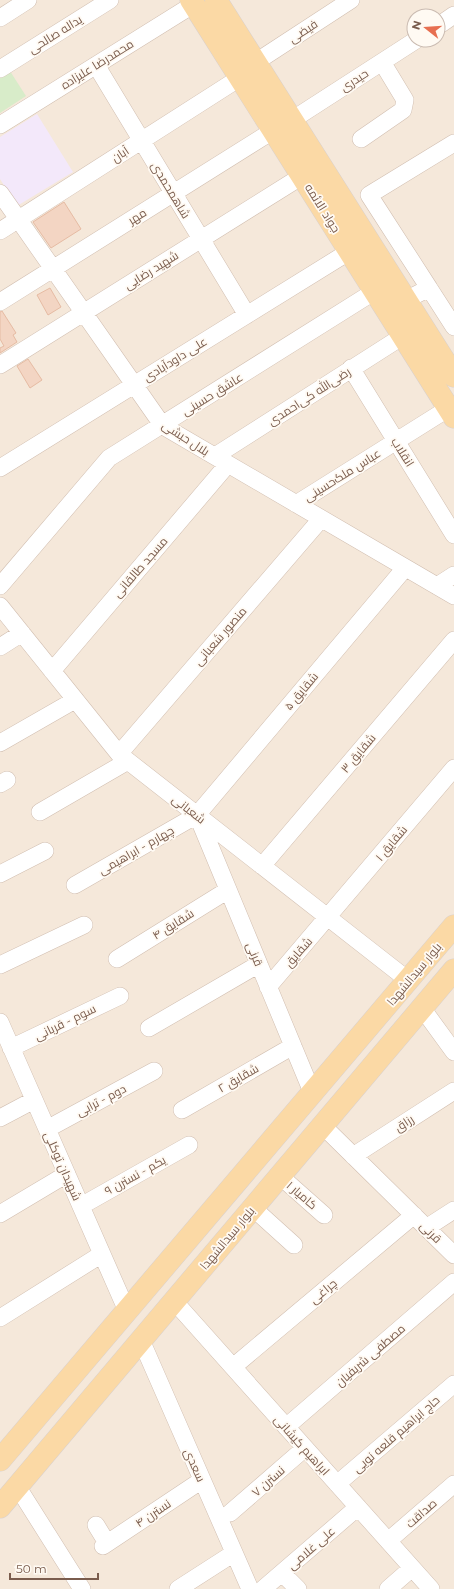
<svg xmlns="http://www.w3.org/2000/svg" width="454" height="1589" font-family="Montserrat,Cairo,sans-serif">
	<style>
		.residential { fill: #f5e8da; fill-rule: evenodd }
		.education { fill: #f3e8fa }
		.green { fill: #d8ecc9 }
		.building { fill: #f3d5c3; stroke: #e6bba3 }
		.lines { fill: none; stroke-linecap: round; stroke-linejoin: round }
		.minor-casing { stroke: #d1beb0; stroke-width: 18 }
		.major-casing { stroke: #dad1cd; stroke-width: 23 }
		.minor { stroke: #fff; stroke-width: 17 }
		.major { stroke: #fbd9a5; stroke-width: 22 }
		.labels { text-anchor: middle; dominant-baseline: central; stroke-width: 3.5; stroke-linejoin: round; paint-order: stroke }
		.street-label { font-size: 12px; fill: #7a5c4d; stroke: #fffaf3 }
	</style>
	<rect width="100%" height="100%" fill="#fdf6ec"/>
	<path class="residential" d="M0,0H454V1589H0ZM414,16H438V40H414Z"/>
	<path class="education" d="M37,114L73,172L17,206L0,179V137Z"/>
	<path class="green" d="M8,68L26,96L0,113V74Z"/>
	<path class="building" d="M64,202L81,229L51,248L33,222Z
		M50,288L61,307L48,315L37,295Z
		M2,311L16,333L13,335L17,342L0,353V348L4,346L0,339V312Z
		M28,359L42,380L30,388L17,366Z"/>
	<g class="lines">
		<g class="minor-casing">
			<path id="minor" d="M0,18L28,0
				M438,26L454,15
				M256,62L351,0
				M96,65L247,315
				M0,69L110,0
				M292,120L416,40
				M0,125L194,4
				M361,139L403,110L405,100L382,62
				M0,193L163,426L454,596
				M0,231L241,77
				M429,288L454,327
				M406,300L429,288L369,195L454,143
				M0,302L274,130
				M0,365L302,176
				M351,368L454,535
				M215,456L403,336
				M0,468L350,251
				M296,504L449,408
				M0,586L109,458L375,291
				M437,586L454,575
				M0,606L119,754L408,980
				M0,647L22,633
				M52,671L228,464
				M0,743L75,700
				M119,754L321,519
				M0,784L7,780
				M40,812L128,761
				M198,817L312,1092
				M262,866L454,640
				M0,874L45,851
				M75,885L197,815L405,568
				M117,959L228,890
				M0,965L84,925
				M268,987L454,768
				M422,1008L454,1052
				M0,1022L127,1311
				M149,1028L259,964
				M11,1048L120,996
				M182,1110L293,1046
				M0,1118L34,1100
				M322,1125L454,1255
				M47,1129L154,1071
				M353,1156L454,1091
				M280,1176L324,1215
				M81,1206L189,1145
				M253,1208L294,1245
				M0,1214L67,1174
				M426,1228L454,1210
				M174,1301L431,1589
				M0,1318L102,1254
				M141,1340L250,1589
				M233,1367L414,1215
				M286,1427L454,1282
				M337,1484L454,1384
				M17,1486L82,1589
				M230,1513L305,1448
				M96,1525L107,1543
				M388,1541L454,1484
				M103,1546L202,1480
				M282,1573L298,1589
				M178,1589L234,1553
				M263,1589L358,1507
				M388,1589L412,1568"/>
		</g>
		<g class="major-casing">
			<path id="major" d="M191,0L454,417
				M216,0L454,376
				M0,1460L454,926
				M0,1507L454,970"/>
		</g>
		<use href="#minor" class="minor"/>
		<use href="#major" class="major"/>
	</g>
	<g class="labels">
		<g class="street-label">
			<text transform="translate(303 31) rotate(-33)">فیضی</text>
			<text transform="translate(55 34) rotate(-32)">یداله صالحی</text>
			<text transform="translate(97 64) rotate(-32)">محمدرضا علیزاده</text>
			<text transform="translate(354 80) rotate(-33)">حیدری</text>
			<text transform="translate(120 154) rotate(-33)">آبان</text>
			<text transform="translate(171 190) rotate(59)">شاهمحمدی</text>
			<text transform="translate(323 208) rotate(58)">جواد الائمه</text>
			<text transform="translate(137 216) rotate(-32)">مهر</text>
			<text transform="translate(151 270) rotate(-32)">شهید رضایی</text>
			<text transform="translate(175 359) rotate(-32)">علی داودآبادی</text>
			<text transform="translate(212 394) rotate(-32)">عاشق حسینی</text>
			<text transform="translate(309 396) rotate(-33)">رضی‌الله کی‌احمدی</text>
			<text transform="translate(186 438) rotate(33)">بلال حبشی</text>
			<text transform="translate(403 452) rotate(58)">انقلاب</text>
			<text transform="translate(342 475) rotate(-32)">عباس ملک‌حسینی</text>
			<text transform="translate(140 567) rotate(-49)">مسجد طالقانی</text>
			<text transform="translate(220 636) rotate(-49)">منصور شعبانی</text>
			<text transform="translate(301 691) rotate(-50)">شقایق ۵</text>
			<text transform="translate(358 753) rotate(-50)">شقایق ۳</text>
			<text transform="translate(189 809) rotate(38)">شعبانی</text>
			<text transform="translate(391 843) rotate(-50)">شقایق ۱</text>
			<text transform="translate(136 850) rotate(-30)">چهارم - ابراهیمی</text>
			<text transform="translate(173 924) rotate(-32)">شقایق ۴</text>
			<text transform="translate(298 952) rotate(-49)">شقایق</text>
			<text transform="translate(255 954) rotate(67)">قرنی</text>
			<text transform="translate(414 974) rotate(-50)">بلوار سیدالشهدا</text>
			<text transform="translate(65 1022) rotate(-26)">سوم - قربانی</text>
			<text transform="translate(238 1078) rotate(-30)">شقایق ۲</text>
			<text transform="translate(101 1100) rotate(-28)">دوم - ترابی</text>
			<text transform="translate(404 1123) rotate(-33)">رزاق</text>
			<text transform="translate(63 1166) rotate(66)">شهیدان توکلی</text>
			<text transform="translate(135 1175) rotate(-29)">یکم - نسترن ۹</text>
			<text transform="translate(302 1195) rotate(41)">کامیار ۱</text>
			<text transform="translate(431 1232) rotate(45)">قرنی</text>
			<text transform="translate(227 1238) rotate(-50)">بلوار سیدالشهدا</text>
			<text transform="translate(323 1291) rotate(-40)">چراغی</text>
			<text transform="translate(370 1355) rotate(-41)">مصطفی شریفیان</text>
			<text transform="translate(396 1434) rotate(-41)">حاج ابراهیم قلعه نویی</text>
			<text transform="translate(302 1445) rotate(48)">ابراهیم کیشانی</text>
			<text transform="translate(195 1465) rotate(66)">سعدی</text>
			<text transform="translate(268 1481) rotate(-41)">نسترن ۷</text>
			<text transform="translate(153 1513) rotate(-34)">نسترن ۴</text>
			<text transform="translate(421 1513) rotate(-41)">صداقت</text>
			<text transform="translate(311 1548) rotate(-41)">علی غلامی</text>
		</g>
	</g>
	<g transform="translate(426 28) rotate(287)"><circle r="19" fill="#fffaf3" stroke="#cabbb1"/>
	<path d="M0-3L7 15L0 10L-7 15Z" fill="#e76f51"/>
	<text y="-6" font-size="11" font-weight="bold" text-anchor="middle" fill="#7a5c4d">N</text>
	</g>
	<path d="M10 1573v6h88v-6" fill="none" stroke="#7a5c4d" stroke-width="2"/>
	<text x="16" y="1573" font-size="12" fill="#7a5c4d" stroke="#fffaf3" stroke-width="3" paint-order="stroke">50 m</text>
</svg>
